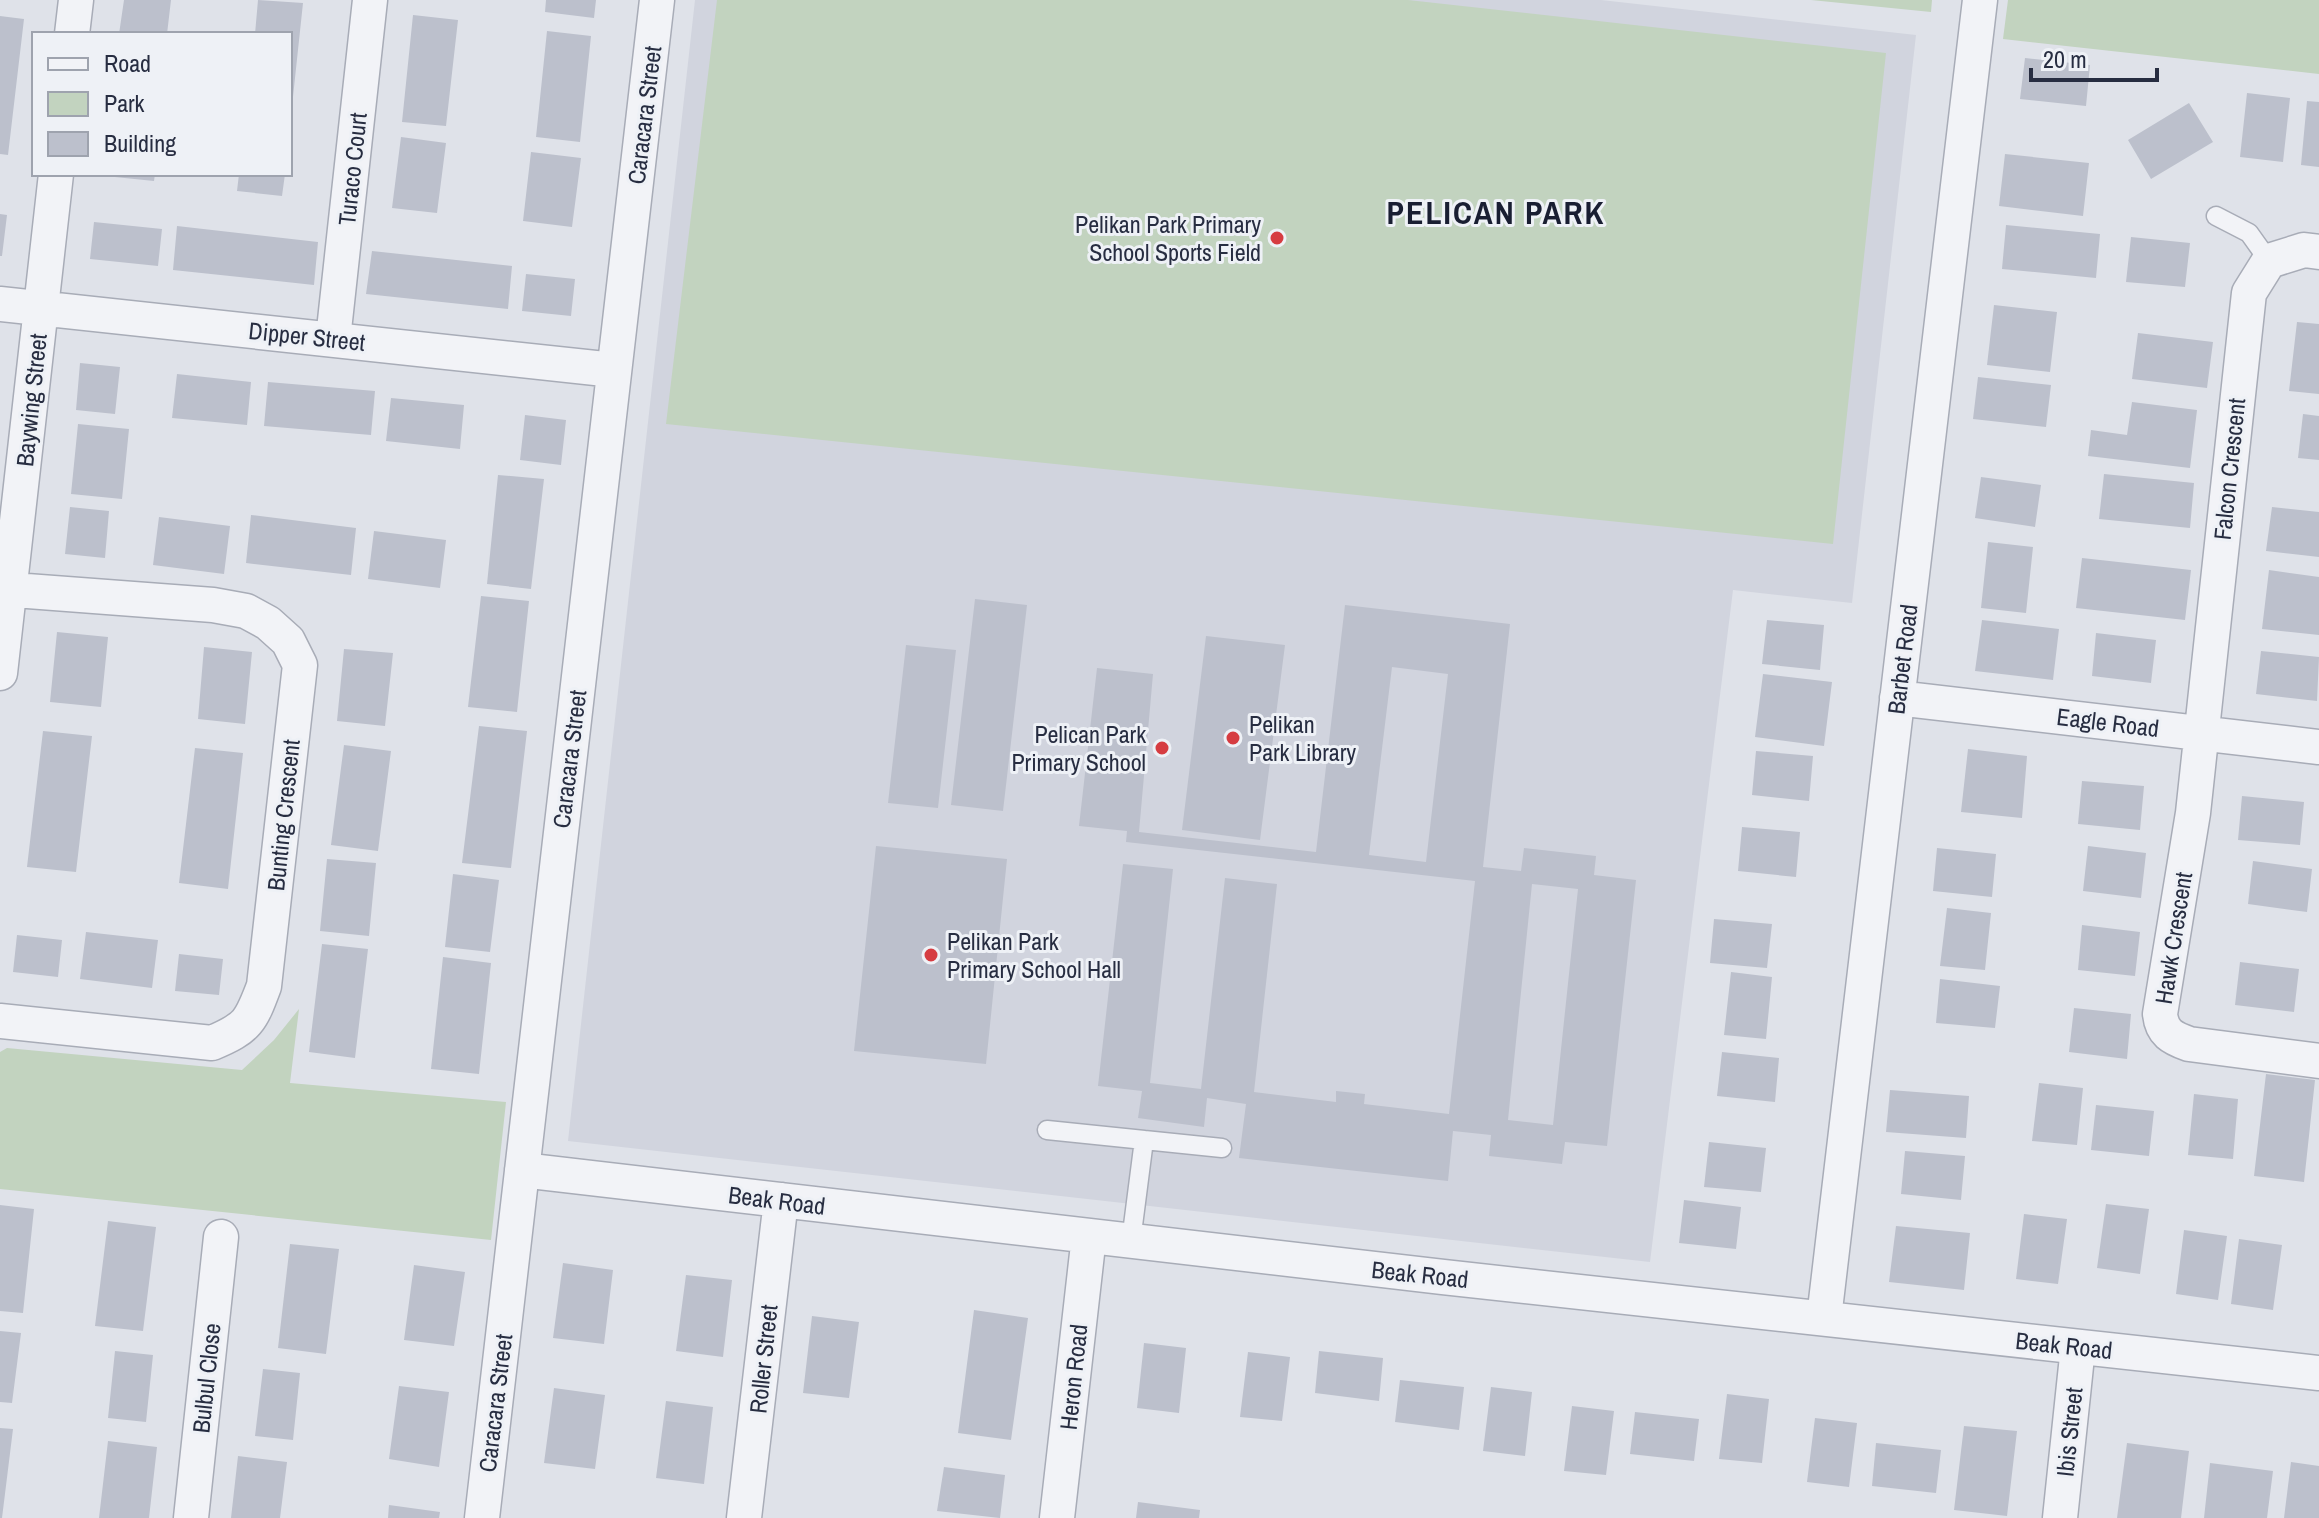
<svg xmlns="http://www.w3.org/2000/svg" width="2319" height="1518" font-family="'Archivo Narrow',sans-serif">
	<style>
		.built { fill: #d1d4de }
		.green { fill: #c2d3bf }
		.building { fill: #bcc0cc; fill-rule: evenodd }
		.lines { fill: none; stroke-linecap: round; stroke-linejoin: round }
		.service-casing { stroke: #a8acb7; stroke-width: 21 }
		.minor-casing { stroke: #a8acb7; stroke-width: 37 }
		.service { stroke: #f2f3f7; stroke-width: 18 }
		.minor { stroke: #f2f3f7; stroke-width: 34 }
		.poi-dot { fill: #d63c41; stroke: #eef1f6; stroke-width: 3 }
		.labels { text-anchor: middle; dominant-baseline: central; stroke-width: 6; stroke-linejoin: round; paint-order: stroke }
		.street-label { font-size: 24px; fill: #272d41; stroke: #eef1f6 }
		.poi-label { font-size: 24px; fill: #272d41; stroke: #eef1f6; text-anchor: end }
		.district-label { font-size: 32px; font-weight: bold; letter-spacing: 2px; fill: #191e32; stroke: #eef1f6 }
	</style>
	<rect width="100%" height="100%" fill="#dfe2e9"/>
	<path class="built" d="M695,0H1601L1916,35L1852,603L1733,590L1650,1262L568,1141Z"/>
	<path class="green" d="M717,0H1408L1886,53L1833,544L666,424Z
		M1811,0H1932L1931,12Z
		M2008,0H2319V74L2003,39Z
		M299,1009L290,1083L506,1102L491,1240L0,1189V1052L7,1048L242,1070L274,1040Z"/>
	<path class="building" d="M124,0H171L167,34H119Z
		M258,0L303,3L292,106L290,105V34H255Z
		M546,0H596L594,18L545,12Z
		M413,15L458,20L446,126L402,122Z
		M0,16L24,19L8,155L0,154Z
		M547,31L591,36L580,142L536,137Z
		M2025,58L2090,65L2086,106L2020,99Z
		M2247,93L2290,98L2283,162L2240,157Z
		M2307,101L2319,102V167L2301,165Z
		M2189,103L2213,142L2151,179L2128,140Z
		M401,137L446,143L437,213L392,208Z
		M531,152L581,158L572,227L523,221Z
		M2005,154L2089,163L2083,216L1999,206Z
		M105,174H155L154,181L105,176Z
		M239,174H285L282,196L237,191Z
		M0,214L7,215L2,256H0Z
		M94,222L162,229L158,266L90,259Z
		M2006,225L2100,234L2096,278L2002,269Z
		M177,226L318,242L314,285L173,270Z
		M2131,237L2190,243L2185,287L2126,282Z
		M372,251L512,266L508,309L366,294Z
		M526,274L575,279L571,316L522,311Z
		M1994,305L2057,312L2050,372L1987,365Z
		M2297,322L2319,324V394L2289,391Z
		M2138,333L2213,342L2207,388L2132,379Z
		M80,363L120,367L115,414L76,410Z
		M177,374L251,382L247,425L172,418Z
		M1978,377L2051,385L2046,427L1973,419Z
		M268,382L375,391L371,435L264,426Z
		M391,398L464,405L460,449L386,441Z
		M2132,402L2197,410L2190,468L2088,456L2091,430L2127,435Z
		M2303,414L2319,416V460L2298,458Z
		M525,415L566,420L561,465L520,460Z
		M78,424L129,429L122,499L71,494Z
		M2104,474L2194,483L2190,528L2099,519Z
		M498,475L544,479L531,589L487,584Z
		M1981,477L2041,485L2035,527L1975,518Z
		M70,507L109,511L105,558L65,554Z
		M2272,507L2319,512V557L2266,551Z
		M251,515L356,528L351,575L246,563Z
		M159,517L230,526L224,574L153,565Z
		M374,531L446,540L440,588L368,579Z
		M1988,542L2033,547L2026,613L1981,608Z
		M2082,558L2191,570L2185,620L2076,608Z
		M2269,570L2319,577V635L2262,629Z
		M481,596L529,601L517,712L468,707Z
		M975,599L1027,605L1003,811L951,805Z
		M1345,605L1510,624L1483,867L1521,871L1524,848L1596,856L1594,875L1636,880L1607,1146L1565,1142L1562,1164L1489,1156L1491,1135L1453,1131L1448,1181L1239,1158L1246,1104L1207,1098L1204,1127L1138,1118L1142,1091L1098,1086L1123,864L1173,869L1150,1083L1201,1089L1225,878L1277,884L1254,1092L1336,1102V1091L1365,1094L1364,1104L1449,1114L1475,881L1126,842L1127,831L1079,826L1097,668L1153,674L1139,832L1316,852ZM1392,667L1448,674L1426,862L1369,855ZM1532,884L1578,889L1553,1125L1508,1120Z
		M1767,620L1824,625L1820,670L1762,664Z
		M1982,620L2059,629L2053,680L1975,671Z
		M57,632L108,637L101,707L50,702Z
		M2096,633L2156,640L2151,683L2092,676Z
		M1206,636L1285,645L1260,840L1182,830Z
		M906,645L956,650L938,808L888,803Z
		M204,647L252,652L245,724L198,719Z
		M344,649L393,653L385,726L337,721Z
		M2261,651L2319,657L2317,701L2256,694Z
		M1763,674L1832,682L1824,746L1755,737Z
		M479,726L527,731L511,868L462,863Z
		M43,731L92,736L76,872L27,867Z
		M344,745L391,751L378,851L331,845Z
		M195,748L243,753L228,889L179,883Z
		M1968,749L2027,756L2022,818L1961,812Z
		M1756,751L1813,756L1809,801L1752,795Z
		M2082,781L2144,786L2140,830L2078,824Z
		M2242,796L2304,802L2300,845L2238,840Z
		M1742,827L1800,832L1796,877L1738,871Z
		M876,846L1007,859L986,1064L854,1051Z
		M2088,846L2146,853L2141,898L2083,891Z
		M1937,848L1996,854L1992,897L1933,891Z
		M327,859L376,863L369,936L320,931Z
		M2253,861L2312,869L2307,912L2248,904Z
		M453,874L499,880L490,952L445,947Z
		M1947,908L1991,913L1985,970L1940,966Z
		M1714,919L1772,924L1767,968L1710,963Z
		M2082,925L2140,932L2135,976L2078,970Z
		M86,932L158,940L152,988L80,979Z
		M17,935L62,940L58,977L13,972Z
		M322,944L368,949L355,1058L309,1052Z
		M179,954L223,959L219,995L175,991Z
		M443,957L491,963L479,1074L431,1069Z
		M2240,962L2299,969L2294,1012L2235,1005Z
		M1731,972L1772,977L1766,1039L1724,1035Z
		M1940,979L2000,986L1995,1028L1936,1023Z
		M2074,1008L2131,1014L2127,1059L2069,1052Z
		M1722,1052L1779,1058L1775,1102L1717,1096Z
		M2266,1074L2315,1080L2304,1182L2254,1176Z
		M2039,1083L2083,1088L2077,1145L2032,1141Z
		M1890,1090L1969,1096L1966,1138L1886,1132Z
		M2194,1094L2238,1099L2233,1159L2188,1155Z
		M2096,1105L2154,1111L2149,1156L2091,1150Z
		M1709,1142L1766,1148L1761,1192L1704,1187Z
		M1905,1151L1965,1156L1961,1200L1901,1194Z
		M1684,1200L1741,1207L1736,1249L1679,1243Z
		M2106,1204L2149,1209L2140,1274L2097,1268Z
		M0,1205L34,1209L23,1313L0,1311Z
		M2024,1214L2067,1219L2058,1284L2016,1279Z
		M108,1221L156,1227L143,1331L95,1326Z
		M1896,1226L1970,1233L1964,1290L1889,1282Z
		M2184,1230L2227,1236L2218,1300L2176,1294Z
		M2239,1239L2282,1245L2273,1310L2231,1304Z
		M290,1244L339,1249L326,1354L278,1348Z
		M563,1263L613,1270L604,1344L553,1338Z
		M414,1265L465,1272L454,1346L404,1340Z
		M686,1275L732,1280L723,1357L676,1351Z
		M974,1310L1028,1318L1011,1440L958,1433Z
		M812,1316L859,1322L849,1398L803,1393Z
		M0,1331L21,1333L12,1403L0,1402Z
		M1144,1343L1186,1348L1179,1413L1137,1408Z
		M115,1351L153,1355L146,1422L108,1418Z
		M1319,1351L1383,1358L1379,1401L1315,1393Z
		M1248,1352L1290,1357L1282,1421L1240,1417Z
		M263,1369L300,1373L293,1440L255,1436Z
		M1400,1380L1464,1387L1459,1430L1395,1422Z
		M399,1386L449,1392L439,1467L389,1459Z
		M1491,1387L1532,1392L1525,1456L1483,1451Z
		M554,1388L605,1395L595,1469L544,1463Z
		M1727,1394L1769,1399L1762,1463L1719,1459Z
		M666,1401L713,1407L704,1484L656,1478Z
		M1572,1406L1614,1411L1606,1475L1564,1471Z
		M1635,1412L1699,1419L1694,1461L1630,1454Z
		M1815,1418L1857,1423L1849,1487L1807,1482Z
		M1964,1426L2017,1431L2007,1516L1954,1510Z
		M0,1428L13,1429L2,1518H0Z
		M108,1441L157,1447L149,1518H99Z
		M1876,1443L1941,1450L1936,1493L1872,1486Z
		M2127,1443L2189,1451L2181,1518H2117Z
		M238,1456L287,1462L280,1518H231Z
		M2291,1462L2319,1466V1518H2284Z
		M2210,1463L2273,1471L2267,1518H2204Z
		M944,1467L1005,1475L1000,1518L937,1511Z
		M1138,1502L1200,1510L1199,1518H1136Z
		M389,1505L440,1512L439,1518H388Z"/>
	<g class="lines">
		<g class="service-casing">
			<path id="service" d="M2216,216L2249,233L2269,261
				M1047,1130L1222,1148
				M1131,1241L1144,1140"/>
		</g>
		<g class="minor-casing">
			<path id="minor" d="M72,34L76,0
				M2319,252L2304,250L2269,261L2249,293L2193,813L2160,1014C2162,1033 2172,1038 2189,1044L2319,1061
				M0,304L614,370
				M333,339L370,0
				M0,589L213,605L246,611L268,623L288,641L300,665L264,986C251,1021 248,1028 212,1043L0,1021
				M0,673L56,174
				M1897,698L2319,747
				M522,1170L1443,1277L2319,1373
				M1824,1318L1980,0
				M191,1518L221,1237
				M482,1518L657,0
				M744,1518L781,1200
				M1057,1518L1089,1236
				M2060,1518L2078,1347"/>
		</g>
		<use href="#service" class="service"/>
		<use href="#minor" class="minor"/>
	</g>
	<g class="poi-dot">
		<circle cx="1277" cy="238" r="8"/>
		<circle cx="1233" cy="738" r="8"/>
		<circle cx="1162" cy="748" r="8"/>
		<circle cx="931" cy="955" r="8"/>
	</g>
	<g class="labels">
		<g class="street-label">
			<text transform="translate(644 115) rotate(-83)">Caracara Street</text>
			<text transform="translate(352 169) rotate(-84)">Turaco Court</text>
			<text transform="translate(307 336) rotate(6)">Dipper Street</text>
			<text transform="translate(31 400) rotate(-84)">Baywing Street</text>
			<text transform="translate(2229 469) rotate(-84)">Falcon Crescent</text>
			<text transform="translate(1902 659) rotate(-83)">Barbet Road</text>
			<text transform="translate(2108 722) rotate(7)">Eagle Road</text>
			<text transform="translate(569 759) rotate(-83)">Caracara Street</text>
			<text transform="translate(283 815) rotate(-84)">Bunting Crescent</text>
			<text transform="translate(2173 938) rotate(-81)">Hawk Crescent</text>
			<text transform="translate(777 1200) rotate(7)">Beak Road</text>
			<text transform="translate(1420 1274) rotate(6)">Beak Road</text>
			<text transform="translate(2064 1345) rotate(6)">Beak Road</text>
			<text transform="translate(763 1359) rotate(-84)">Roller Street</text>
			<text transform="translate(1073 1377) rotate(-84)">Heron Road</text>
			<text transform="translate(206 1378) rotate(-84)">Bulbul Close</text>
			<text transform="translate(495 1403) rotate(-83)">Caracara Street</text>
			<text transform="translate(2069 1432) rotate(-84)">Ibis Street</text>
		</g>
		<g class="poi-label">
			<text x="1261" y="224">Pelikan Park Primary<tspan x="1261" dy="28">School Sports Field</tspan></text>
			<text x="1249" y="724" text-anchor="start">Pelikan<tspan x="1249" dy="28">Park Library</tspan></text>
			<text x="1146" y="734">Pelican Park<tspan x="1146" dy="28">Primary School</tspan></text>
			<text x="947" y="941" text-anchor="start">Pelikan Park<tspan x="947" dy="28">Primary School Hall</tspan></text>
		</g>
		<g class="district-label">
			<text x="1496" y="212">PELICAN PARK</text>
		</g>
	</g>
	<rect x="32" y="32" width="260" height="144" fill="#eef1f6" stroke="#9ea3ae" stroke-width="2"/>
	<rect x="48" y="58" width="40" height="12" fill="#f2f3f7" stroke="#9ea3ae" stroke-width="2"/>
	<text x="104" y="72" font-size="24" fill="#272d41">Road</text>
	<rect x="48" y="92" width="40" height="24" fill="#c2d3bf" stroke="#9ea3ae" stroke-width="2"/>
	<text x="104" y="112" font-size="24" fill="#272d41">Park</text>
	<rect x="48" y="132" width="40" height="24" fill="#bcc0cc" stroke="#9ea3ae" stroke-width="2"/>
	<text x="104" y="152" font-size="24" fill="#272d41">Building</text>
	<path d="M2031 68v12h126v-12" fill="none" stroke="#272d41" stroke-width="4"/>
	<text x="2043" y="68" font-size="24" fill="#272d41" stroke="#eef1f6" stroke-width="6" paint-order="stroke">20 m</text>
</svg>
